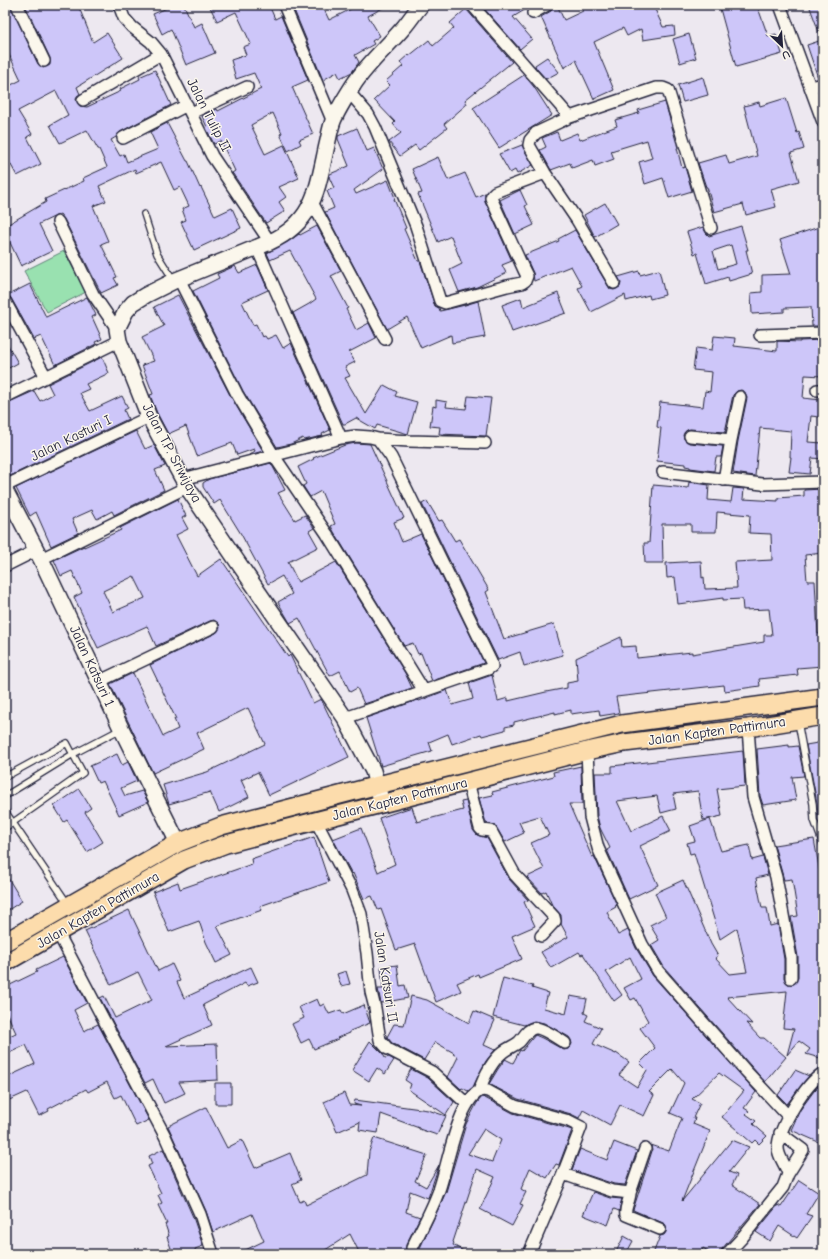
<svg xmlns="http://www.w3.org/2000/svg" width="828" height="1259" font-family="'Comic Neue',sans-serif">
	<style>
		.green { fill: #99e1b0; stroke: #5e8276 }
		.building { fill: #cdc6f9; stroke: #22223b; fill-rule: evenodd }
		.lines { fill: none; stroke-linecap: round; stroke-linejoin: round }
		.lane-casing { stroke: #22223b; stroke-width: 8 }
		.street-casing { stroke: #22223b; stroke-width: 14 }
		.secondary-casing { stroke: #22223b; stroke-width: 18 }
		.primary-casing { stroke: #22223b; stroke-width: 20 }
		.lane { stroke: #fbf7ec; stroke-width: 5.5 }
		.street { stroke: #fbf7ec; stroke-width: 11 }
		.secondary { stroke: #fbf7ec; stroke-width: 15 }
		.primary { stroke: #fcdcac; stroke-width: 17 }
		.labels { text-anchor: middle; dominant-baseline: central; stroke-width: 3; stroke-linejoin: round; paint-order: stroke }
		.street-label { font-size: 14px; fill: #22223b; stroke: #fbf7ec }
	</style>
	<rect width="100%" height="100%" fill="#ede8f0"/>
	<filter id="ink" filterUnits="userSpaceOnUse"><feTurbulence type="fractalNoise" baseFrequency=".025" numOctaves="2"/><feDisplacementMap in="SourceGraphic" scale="8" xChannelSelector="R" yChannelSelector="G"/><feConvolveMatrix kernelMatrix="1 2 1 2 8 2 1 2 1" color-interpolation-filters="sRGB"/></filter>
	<g filter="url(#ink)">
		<path class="green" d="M64,251L86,292L47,312L24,271Z"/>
		<path class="building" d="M5,5H10L38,64L43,68L50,65V58L25,5H78L93,42L107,33L123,58L77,87L80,94L77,96L76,100L80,106L87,107L121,91L120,89L140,79L139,77L155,70L171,105L120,132L116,137L111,140L120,156L124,154L127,162L158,149L150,132L167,123L187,161H188L200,188L201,187L215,216L232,208L241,228L194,250L181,222L186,220L182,209L189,206L180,187L174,190L161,162L136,173L135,169L99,186L106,201L93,206L108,241L101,244L117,277L114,278L118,285L101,293L64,219L60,214L39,224L52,251L21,266L5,232V226L46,202L45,199L84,181L83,178L107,167L99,149H98L87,130L60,143L50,125L68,115L56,91L18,111L32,134L27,137L41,164L17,176L5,154V88L21,80L5,46Z
			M174,5H184L194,27L202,23L215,53L186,65L171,29L162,34L153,14Z
			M209,5H269L275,19L281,16L308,80L292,87L313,134L299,140L301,144L288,151L280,134L282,133L273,113L251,125L265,154L284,145L299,178L279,187L286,197L279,202L285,211L266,223L233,174L232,173L235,171L221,141L214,144L206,128L207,127L202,116L217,109L218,111L261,89L254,73L236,79L231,60L246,55L243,47L251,44L236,12L217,21Z
			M305,5H322L329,20L351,9L349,5H388L368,16L380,36L372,41L374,44L355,55L359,62L352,72L340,78L337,72L323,80L294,10Z
			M481,5H533L513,17L532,39L520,49Z
			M554,5H557L564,20L583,11L580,5H653L663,27L674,26L675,35L643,40L641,29L627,36L623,28L594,42L614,90L594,99L576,60L564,68L541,17L551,11Z
			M719,5H757L768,36L776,34L782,54L736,67Z
			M809,5H823V77L818,78L807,45L822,40Z
			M466,9L512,62L465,100L467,104L444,124L447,128L419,150L415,145L400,156L389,142L401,133L393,124L395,122L374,100L390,85L386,81L403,66L400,62L408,55L409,56L429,40L433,46L454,28L450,23Z
			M689,34L696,58L680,63L673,39Z
			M547,57L559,72L546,79L536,68L535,65Z
			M524,75L534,87L552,115L499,148L473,108Z
			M703,77L708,95L683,102L678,85Z
			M786,98L797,133L799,132L804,149L791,153L799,181L771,189L776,207L746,215L743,204L714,212L707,187H706L698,163L726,155L729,164L757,156L744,106L759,102L760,106Z
			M665,102L678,148H677L682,168L685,167L692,191L669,198L663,178L645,184L639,162L652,158L647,140L611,151L614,159L595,166L593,160L572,168L570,163L551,170L540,150L546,147L542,138L557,132L560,140L577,133L580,140L617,126L615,120L639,113L638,110Z
			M357,128L367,151L374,148L383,169L354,190L356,194L388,180L395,198L394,199L406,228L404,229L418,261H420L435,306L439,308L440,311L465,305L478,301L485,337L452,343L451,335L421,348L407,317L387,329L325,212L334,208L327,191L334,188L329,177L330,174L349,166L338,139V136Z
			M522,145L533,165L517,174L515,170L510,173L499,154Z
			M438,157L448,180L465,173L476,197L485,193V201L512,261L502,265L506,273L477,287L459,292L450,270L462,264L451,236L438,242L418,194L422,193L412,169Z
			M520,190L527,205L525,206L534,225L515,234L500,200Z
			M605,203L617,224L595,237L584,215Z
			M317,226L341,271L331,276L348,308L346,309L356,330L369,323L376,338L349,352L355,362L345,367L350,376L345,378L366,414L384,385L397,392L395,396L417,402L408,434L377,425L375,429L356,418L345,424H343L293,313L309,304L316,299L290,251L270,260L267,253L289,241L299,234L300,235Z
			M741,226L748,250H746L752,274L729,281L728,277L706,284L697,253L694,254L687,232L703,227L706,233L709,236ZM731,245L736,264L718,269L713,251Z
			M819,227L823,238V254L820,255L823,265V326H812L811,307L784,308V312L752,314L751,293L762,292V275L791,274L780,240Z
			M575,230L610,289L614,290L620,287L621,283L618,277L639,271L640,275L659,270L665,295L650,299L649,295L626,301L625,295L591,312L578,288L582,286L571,266L534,281L533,273L525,255L559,241L558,239Z
			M257,265L268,290L242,302L253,325L256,324L262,337L265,336L267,339L276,335L283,348L291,343L330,430L322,434L323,436L304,440L303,438L291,444L277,447L243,391L193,291L219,278L217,274L235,266L239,273Z
			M30,284L46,317L87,297L96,315L92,317L102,339L95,342L96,344L55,365L41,336L34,339L11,298L8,295Z
			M558,293L566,313L512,332L502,305L521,298L523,307Z
			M178,295L231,397L263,451L249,455L255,451L254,449L237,455L232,443L197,456L186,426L168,434L157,413L150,395L153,394L142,365L154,361L142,337L164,326L154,307Z
			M714,336L735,338L734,346L777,351V341L800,342V341L823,340L822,376L805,375L803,398L821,400L819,417L811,416L808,442L823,443V459L812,458L810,474L789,472L791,457H790L791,431L760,428L755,476L733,473L738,441L747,398L745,392L741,390L737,391L733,395L725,432L690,429L687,430L683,435L684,439L689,443L723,446L721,457H716L714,471L690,468V467L685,466V464L657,461L661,428L657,427L660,402L703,407L705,391L710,392L712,372L693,370L696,348L712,350Z
			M5,340L18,363L5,370Z
			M102,357L109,373L86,384L89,389L80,393L90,411L122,396L128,408L124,410L128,419L10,476L5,465V404L34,391L40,401L53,394L48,384Z
			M468,396L491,398L486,436L439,434L440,427L430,426L433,406L436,407V400L447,402L446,407L466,409Z
			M136,431L145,449L154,445L165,466L155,470L164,490L114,515L112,511L97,519L92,510L72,519L78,533L51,546L36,512L30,516L16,488Z
			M356,443L370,444L404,518L394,522L402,542L421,534L484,663L432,681L421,653L418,654L413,643L404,646L334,532L331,526L335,524L321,491L310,497L303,486L306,484L298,467L314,459L313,458L345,445Z
			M271,463L285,490L278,493L295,520L305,515L314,528L309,531L318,547L288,562L298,582L336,562L405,673L412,688L364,704L357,688L350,692L340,671L330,676L299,618L290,623L278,602L292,594L282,576L268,584L241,534L220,500L214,504L203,487V483L209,479Z
			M689,482L709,485L708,500L731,502L733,488L744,489L743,499L778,501V498L804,496V490L823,489V526H821L823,553L805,555L807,581H815L818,634L823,633V666L797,668L798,675L759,679L760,686L725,691L724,685L616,697L619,713L600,716L599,710L571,714V710L555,714V712L514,722V725L505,727V730L482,736L481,734L452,744L448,734L429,742L432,751L381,766L366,718L418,700L419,701L447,690L452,705L473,699L469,683L492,675L498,701L508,698V701L546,692L567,688V683L578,681L576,658L621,637L622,647L636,646L637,658L692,652V654L764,642V635H772L769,609L743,610L742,599L723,600V598L678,604L675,577L667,578L666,563L701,561L702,578L704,577L705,589L737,588L735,562L772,560L771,534L749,533L750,515L717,512L716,532H691V524H662L663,563H645L644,543H649L653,485L688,488Z
			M178,499L186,516L182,518L188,529L176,535L197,576L221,559L288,657L290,655L313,703L321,699L322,701L349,757L269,795L258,772L241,780L249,797L219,812L210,792L169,804L163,785L207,772L265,744L248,708L197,733L204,749L153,773L110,684L133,673L163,736L178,729L174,719H176L150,665L216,633L220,628L219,624L214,620L210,621L156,646L147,626L98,648L74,597L82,593L72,571L61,576L54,560L84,546V547L121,530L120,528ZM134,576L145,598L113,612L103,591Z
			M427,501L439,521L442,520L455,541L459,539L489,590L486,592L504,639L554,624L563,655L524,666L520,652L498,660L422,504Z
			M823,742V815H818L817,803L806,745Z
			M789,745V747L798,746L804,776L792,777L796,800L763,805L760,796L757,749Z
			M743,751L745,786L717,789L722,816L703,820L698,791L673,794L676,809L661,813L657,796L617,801L631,831L663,816L671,831L640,846L658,885L629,899L607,850L610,848L600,828L597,816L595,773H612V766Z
			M117,754L122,765L128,762L137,781L121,788L125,796L142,791L148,802L119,815L103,781L98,783L90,766Z
			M581,766L582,804H569L592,857L594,856L617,905L615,906L616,907L607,912L618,935L628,930L636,948L653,976L756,1092L744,1108L749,1111L746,1114L756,1121L753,1124L767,1136L759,1144L755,1140L752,1143L722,1117L744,1091L719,1073L692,1099L700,1103L693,1118H695L693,1124L710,1131L682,1201L732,1140L749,1147L729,1172L737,1175L732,1185L760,1204L722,1249L720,1254H713L703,1248L700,1254H653L660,1236L664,1235L666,1232V1225L663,1223L633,1210L652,1151L651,1145L669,1151L682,1118L670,1113L684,1083L672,1069L649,1092L654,1095L644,1116L620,1105L610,1125L583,1110L579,1118L571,1114L518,1099L489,1084L498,1069L504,1061L505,1059L513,1063L520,1050L522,1051L535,1035L542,1038L564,1050L568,1049L572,1044L571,1040L569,1037L544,1023L534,1021L524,1025L493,1017L503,978L533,986L532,988L548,993L544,1008L566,1014L570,996L587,999L584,1013L588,1015L585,1021L601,1028L593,1044L616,1054V1053L629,1062L619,1075L637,1087L647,1070L640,1063L655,1048L640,1028L648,1021L635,998L631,1000L624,988L641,979L630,957L606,972L622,995L614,1001L583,954L581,955L579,952L551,968L541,952L568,937L561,924V915L552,905L546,891L542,893L527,877L544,869L531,843L549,835L540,816L519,822L524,833L505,842L495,825L486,823L479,798L493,795L492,792L554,776L553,772Z
			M79,789L91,808L85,812L103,842L87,852L67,820L64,822L54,806Z
			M466,801L473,830L477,835L487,838L509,879L528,900L524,902L535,926L512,936L522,959L479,977L478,974L457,983L461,991L436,1002L415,944L396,950L381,909L378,910L372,896L364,899L353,873L352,874L333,839L361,828L378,872L395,864L379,818L412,807L417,822L463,810L461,802Z
			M710,819L721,851L749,845L752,860L763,857L768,875L756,878L762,908H767L770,926L778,924L784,959V978L788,984H794L798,978V957L791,917L798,916L792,879L784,880L774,845L814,839L820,873H823V1059L806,1054L810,1049L799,1041L787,1055L794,1029L783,1028L787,991L727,997L752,1024L746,1023L760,1038H764L786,1057L765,1082L664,967L651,945L659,940L650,925L666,917L655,893L683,880L711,944L718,956L715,958L730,974L747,972L737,928L720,939L694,853L690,854L687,843L695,841L690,826Z
			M314,837L329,882L260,906L262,910L217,926L232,955L216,963L206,942L199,921L169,932L153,892L178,882L180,889L252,864L251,859Z
			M5,873L22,901L5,912Z
			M129,910L158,971L172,964L180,981L177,982L184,998L251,967L258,982L247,986L245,983L203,1005L212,1025L166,1046L217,1044L218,1080L179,1082L185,1093L164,1103L153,1079L145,1083L100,998L104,996L115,1018L152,1000L138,972L111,985L85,931Z
			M63,957L87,1003L74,1010L84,1031L98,1024L149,1120L136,1126L121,1095L115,1098L107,1082L88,1092L86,1089L48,1109L49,1111L39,1116L27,1092L5,1102V1078L35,1064L26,1045L5,1055V1038L16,1033L5,1009V989L9,988L8,986L37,972L36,970Z
			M397,965L400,986L405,985L408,998L381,1003L378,989H383L381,967Z
			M346,971L350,984L341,986L337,974Z
			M411,996L427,1000L469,1023L474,1011L495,1020L484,1045L495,1050L486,1061L473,1087L468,1091L462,1088L461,1089L448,1077L458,1057L453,1054L454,1053L435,1042L424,1060L392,1043L387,1037L394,1024L404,1025Z
			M317,999L320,1006L324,1004L329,1014L341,1010L343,1014L364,1005L370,1023L350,1031V1033L337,1038L338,1039L314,1049L309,1039L301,1043L292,1024L304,1018L299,1007Z
			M370,1041L383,1054L385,1058L389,1057L394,1060L385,1074L377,1068L369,1081L352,1070Z
			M411,1069L428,1078L454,1102L446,1115L409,1090L411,1084L405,1080Z
			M795,1070L809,1076L787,1104L778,1095Z
			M823,1082V1144L791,1130L800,1110L814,1091Z
			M215,1083H231V1104H215Z
			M344,1093L349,1105L361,1106L354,1104L355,1100L428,1110L446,1116L437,1135L419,1129V1128L381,1114L378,1133L359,1130L360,1122L337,1132L324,1102Z
			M482,1097L485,1098L513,1113L566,1128L572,1130L559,1165L556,1164L547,1178L530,1168L521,1189L526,1192L520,1204L523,1205L512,1226L480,1209L495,1177L477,1169L453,1242L454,1243L453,1245L469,1254H421L420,1248L446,1192L466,1124L477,1103ZM484,1129L501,1140L492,1162L468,1154Z
			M206,1107L227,1148L242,1140L255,1168L290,1153L301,1180L292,1184L300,1202L304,1200L306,1205L367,1175L369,1152L374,1138L427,1155L415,1181L426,1187L439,1165L428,1198L410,1191L406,1212L420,1217L406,1245L407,1254H360L350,1234L319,1254H237L264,1241L252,1214L213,1232L206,1211L168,1126Z
			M614,1142L637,1151L625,1185L614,1184L572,1170L580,1149L607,1160Z
			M163,1149L193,1217L203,1246L195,1249L196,1254H173L167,1237L169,1236L165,1224H167L158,1205L162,1203L158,1195L161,1193L148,1166L152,1164L149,1156Z
			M799,1180L819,1193L806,1214L812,1216L797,1238L779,1226L770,1241L756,1232L778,1205L781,1207Z
			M593,1192L610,1198L622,1199L619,1211L614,1209L608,1225L583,1215Z
			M624,1236L633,1241L626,1254H615Z"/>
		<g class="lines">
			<g class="lane-casing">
				<path id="lane" d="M144,214L157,254L174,281
					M798,722L813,804L814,820L823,844
					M5,777L67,743L83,773L5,828
					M5,796L73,754L121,729
					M5,811L68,904"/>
			</g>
			<g class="street-casing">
				<path id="street" d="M17,5L44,61
					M119,5L124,18L132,27L151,42L161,54L212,156L270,242
					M284,5L333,122
					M472,5L570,117
					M780,5L823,122
					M533,13L547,5
					M811,87L823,84
					M349,92L368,114L375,127L416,226L440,301L445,303L507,286L522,283L525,281L527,276L524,270L491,198L492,195L495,192L545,173
					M83,100L161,54
					M191,113L247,87
					M123,138L187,105
					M312,202L385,339
					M58,222L93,294L117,329
					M257,248L341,438
					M179,279L237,394L274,456L327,534L424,691
					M614,283L577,220L545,173L529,145L530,140L536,133L570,117L656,88H663L668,90L711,228
					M5,301L46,377
					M760,335L823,333
					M817,390H823
					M5,397L119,341
					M690,436L731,440L724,480
					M731,440L740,397
					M663,472L762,484L823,482
					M183,479L341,438L356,436L370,437L378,439L409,441L485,443
					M5,486L149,417
					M41,559L187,487
					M5,566L37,550
					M100,681L213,627
					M345,718L488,669L492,666L491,662L391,457L378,439
					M748,728L753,797L776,877L791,958V978
					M587,751L590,817L598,848L642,944L658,971L745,1070L788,1116
					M468,782L480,828L482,830L491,831L515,875L554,917L555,921L541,936
					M316,821L352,890L361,914L367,953L371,992L375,1008L380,1040L388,1049L432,1072L467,1104
					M58,933L165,1136L200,1214L213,1254
					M479,1091C484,1077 492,1061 503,1052C508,1048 514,1046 519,1042C524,1037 527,1029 535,1028C541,1027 559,1039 565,1043
					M780,1133L803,1150L788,1174
					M563,1174L612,1191L630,1193L645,1149
					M630,1193C630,1200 624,1209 626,1215L660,1229
					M414,1254L412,1248C421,1229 432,1210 439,1190C448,1165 457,1105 479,1091C482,1090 485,1090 488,1091L515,1106L569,1121L581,1127L563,1174L529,1254
					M727,1254L741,1239L783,1187L788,1174C786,1165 778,1157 778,1148C778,1127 806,1084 823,1073"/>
			</g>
			<g class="secondary-casing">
				<path id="secondary" d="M5,490L41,559L121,728L178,843
					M382,803L373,771L345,718L237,561L187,487L149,417L119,341L117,329L126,311L133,303L146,295L174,281L270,242C315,221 317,189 327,145C329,137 330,129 333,121C338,109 347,95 354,84C368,63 388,46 404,27C410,20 415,12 421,5"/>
			</g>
			<g class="primary-casing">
				<path id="primary" d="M5,942L178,843L221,826L378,785L622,724L823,697
					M5,963L184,860L226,844L587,751L624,743L748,728L823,716"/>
			</g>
			<use href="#lane" class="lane"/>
			<use href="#street" class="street"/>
			<use href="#secondary" class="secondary"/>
			<use href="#primary" class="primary"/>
		</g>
	</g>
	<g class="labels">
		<g class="street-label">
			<text transform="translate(209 115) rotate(63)">Jalan Tulip II</text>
			<text transform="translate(71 438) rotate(-26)">Jalan Kasturi I</text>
			<text transform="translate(172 453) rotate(62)">Jalan T.P. Sriwijaya</text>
			<text transform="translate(92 666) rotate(65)">Jalan Katsuri 1</text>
			<text transform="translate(717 731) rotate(-8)">Jalan Kapten Pattimura</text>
			<text transform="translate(400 799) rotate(-14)">Jalan Kapten Pattimura</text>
			<text transform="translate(98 910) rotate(-30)">Jalan Kapten Pattimura</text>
			<text transform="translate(386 977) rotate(81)">Jalan Katsuri II</text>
		</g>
	</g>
	<rect width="828" height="1259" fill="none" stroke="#fbf7ec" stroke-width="20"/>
	<rect x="10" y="10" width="808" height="1239" fill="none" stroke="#22223b" stroke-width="1.5" filter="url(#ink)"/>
	<g transform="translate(782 46) rotate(155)" stroke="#fbf7ec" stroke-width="3" paint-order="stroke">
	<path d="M0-3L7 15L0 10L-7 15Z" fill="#22223b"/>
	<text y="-6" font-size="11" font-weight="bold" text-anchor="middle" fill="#22223b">U</text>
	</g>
</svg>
